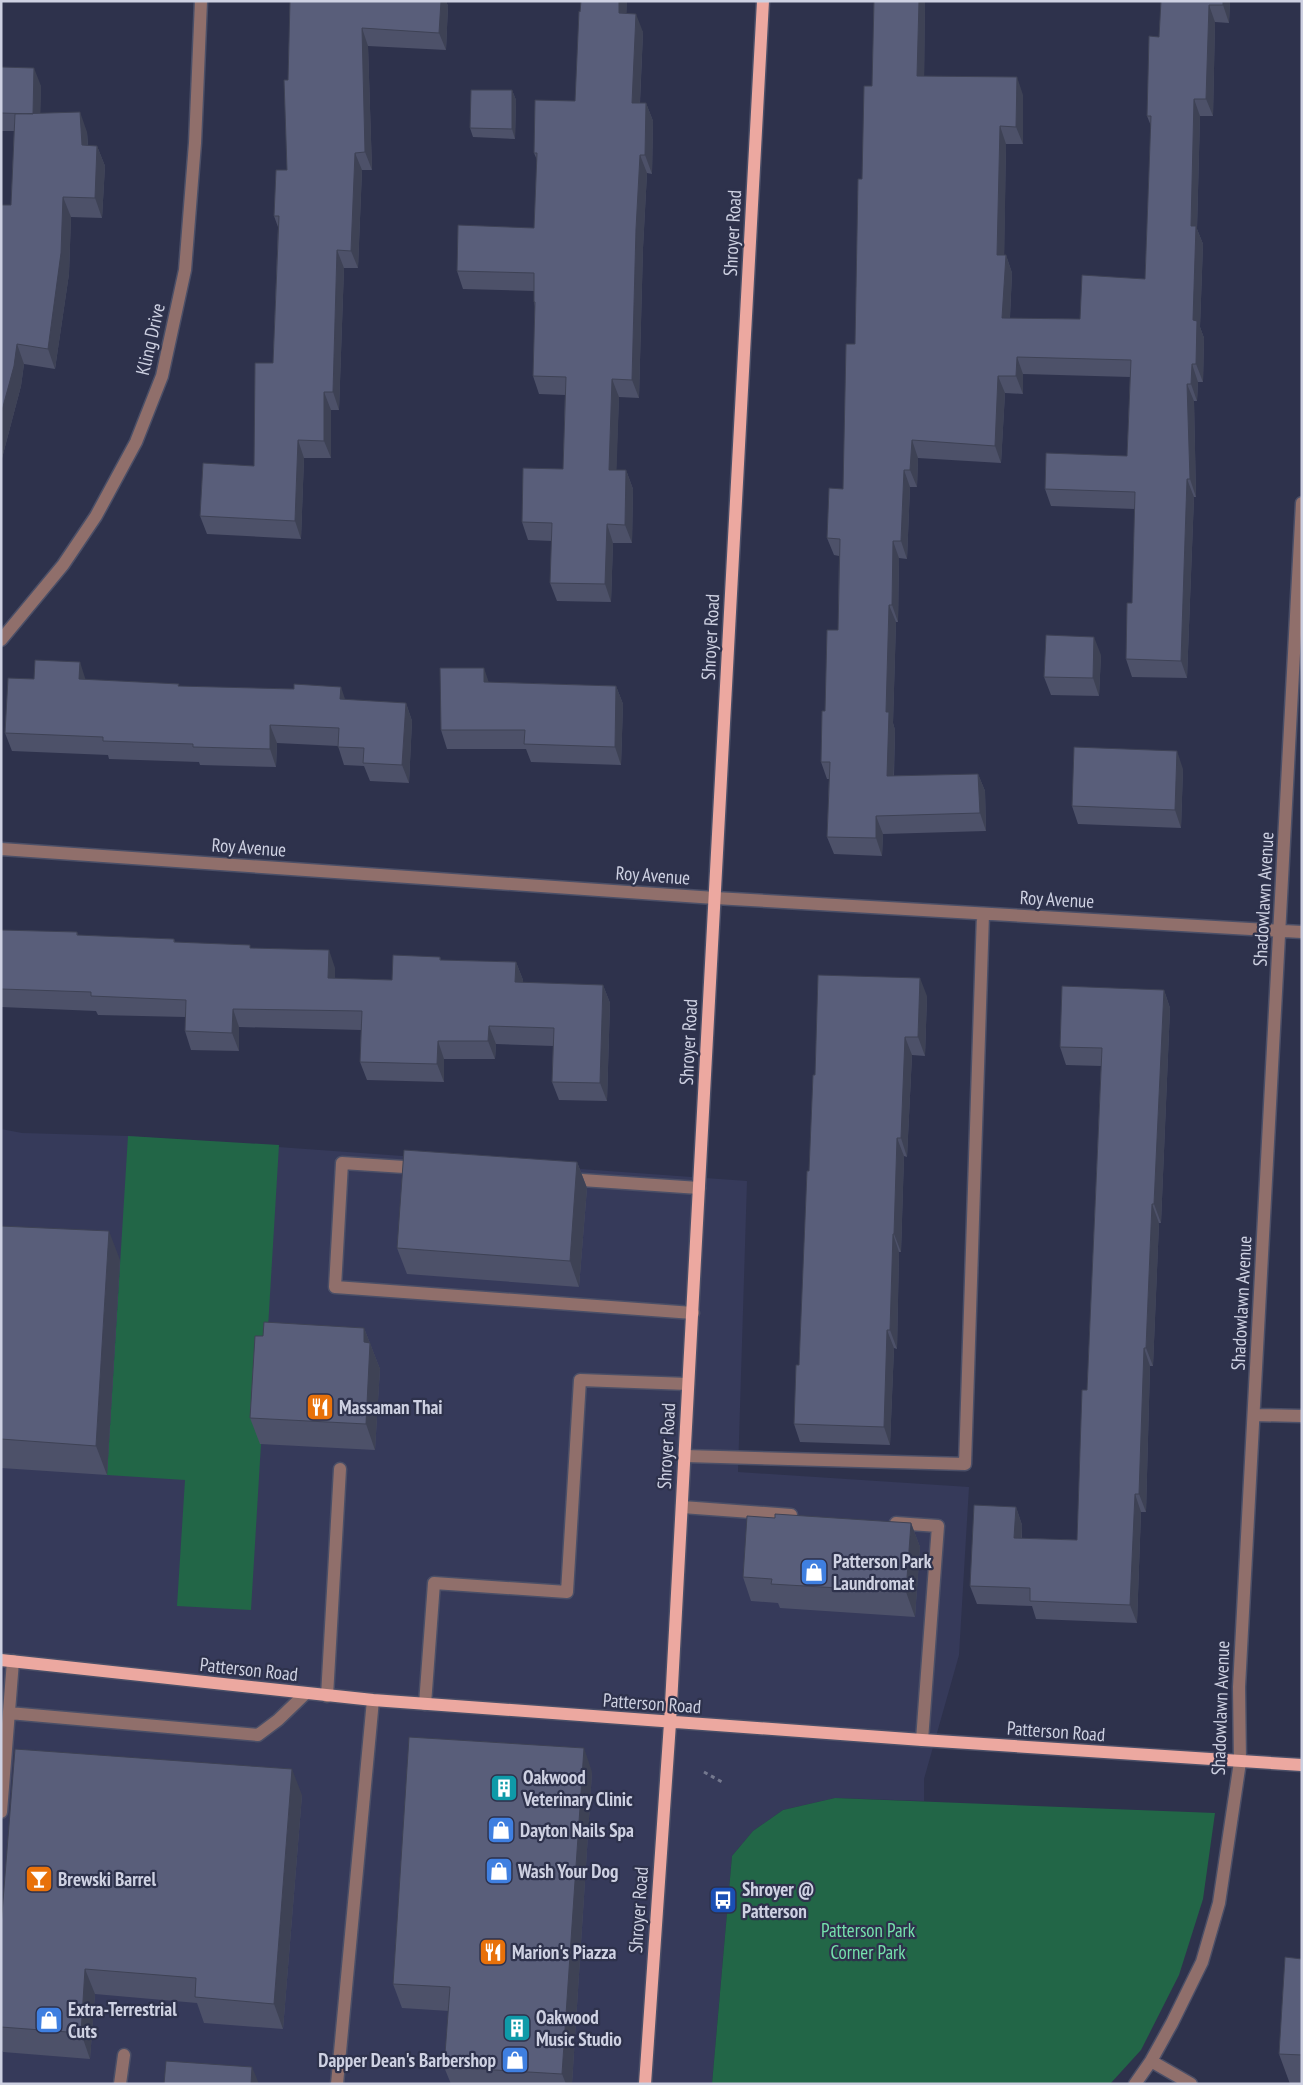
<svg xmlns="http://www.w3.org/2000/svg" width="1303" height="2085" font-family="'PT Sans Narrow',sans-serif">
	<style>
		.built { fill: #363a5a }
		.green { fill: #226647 }
		.lines { fill: none; stroke-linecap: round; stroke-linejoin: round }
		.minor-casing { stroke: #4b4f67; stroke-width: 15 }
		.major-casing { stroke: #4b4f67; stroke-width: 15 }
		.path { stroke: #74788e; stroke-width: 3; stroke-dasharray: 4 4; stroke-linecap: butt }
		.minor { stroke: #906f6b; stroke-width: 12 }
		.major { stroke: #eca8a0; stroke-width: 12 }
		.wall { fill: #4d5169 }
		.shaded-wall { fill: #3e4255 }
		.building { fill: #595e7a; stroke: #3e4255 }
		.labels { text-anchor: middle; dominant-baseline: central; stroke-width: 4.5; stroke-linejoin: round; paint-order: stroke }
		.street-label { font-size: 19px; fill: #ced1e2; stroke: #2e324c }
		.poi-label { font-size: 19px; font-weight: bold; fill: #ced1e2; stroke: #2e324c; text-anchor: start }
		.park-label { font-size: 19px; fill: #75e1ac; stroke: #2e324c }
	</style>
	<rect width="100%" height="100%" fill="#2e324c"/>
	<path class="built" d="M1,1129L22,1133L128,1136L747,1181L738,1472L969,1487L959,1655L924,1779V1801L835,1798L783,1810L753,1831L732,1856L712,2084H1Z"/>
	<path class="green" d="M128,1136L279,1145L251,1610L177,1606L185,1480L107,1475Z
		M835,1798L1215,1813L1203,1899L1179,1975L1141,2050L1110,2084H712L732,1856L753,1831L783,1810Z"/>
	<g class="lines">
		<g class="minor-casing">
			<path id="minor" d="M1,640L63,565L96,516L136,442L162,376L185,270L195,143L201,1
				M1,849L715,898L1302,932
				M420,1168L342,1163L335,1287L693,1313
				M567,1179L699,1188
				M1254,1415L1302,1416
				M685,1456L965,1464L983,914
				M682,1507L791,1515
				M896,1523L938,1526L922,1740
				M327,1696L340,1469
				M425,1704L434,1583L567,1592L580,1380L688,1384
				M9,1713L258,1735L278,1720L305,1694
				M1,1812L13,1661
				M1151,2061L1191,2084
				M120,2084L124,2055
				M337,2084L373,1700
				M1135,2084L1151,2061L1172,2023L1202,1962L1219,1903L1240,1762L1239,1687L1302,503"/>
		</g>
		<g class="major-casing">
			<path id="major" d="M1,1660L373,1700L922,1740L1302,1765
				M645,2084L670,1723L763,1"/>
		</g>
		<path class="path" d="M704,1772L722,1782"/>
		<use href="#minor" class="minor"/>
		<use href="#major" class="major"/>
	</g>
	<path class="wall" d="M290,1H446L448,6L446,50L368,46L372,170H362L358,268H344L339,410H331V458H304L301,539L207,534L200,516L254,466L273,363L278,227L274,216L287,170L288,80Z
		M627,1L626,14L643,32L640,103H646L653,121L652,174L647,173L643,248L639,398L619,397L616,470H626L633,489L632,543H613L611,602L557,601L550,583L552,541L528,540L522,522L563,469L565,395L539,394L533,376L535,307L534,302V291L463,289L457,271L534,228L537,160L534,153L575,101Z
		M874,1H925L924,76L1023,95V144H1006L1004,255H1006L1012,273L1010,318L1080,319L1145,279L1151,126L1147,116L1159,37L1161,1H1230L1229,23L1215,22L1213,116H1200L1197,229L1203,244L1200,327L1204,338L1203,382H1198L1197,401H1194L1196,497H1194L1187,678L1132,677L1126,659L1132,603L1135,509L1051,506L1045,489L1127,456L1130,377L1023,374V394L1005,393L1001,463L918,458L917,487H910L907,559L899,558L898,622H896L893,723L895,730L894,776L978,774L985,791L986,831L883,834L882,856L834,854L827,837L829,779H827L821,762L825,711L838,630L839,556L834,555L827,538L843,489L855,344L862,179L872,86Z
		M1,67L41,86L40,113L87,132L88,146H97L105,166L102,218L71,217L69,274L55,369L24,364L21,386L1,462V205H11L14,131H1Z
		M512,90L516,100L515,139L473,137L470,128Z
		M1101,655L1099,696L1051,695L1044,677Z
		M34,679L86,680L179,684V686L346,700L406,703L412,721L409,783L370,781L364,766L344,765L338,746L277,743L276,767L200,765L199,762L109,759L108,755L12,751L5,733Z
		M489,682L616,686L623,704L621,765L531,762L526,749H447L441,730Z
		M1183,769L1181,828L1078,824L1072,806Z
		M1,930L77,932L78,935L174,939L175,942L252,948L335,968V978L392,980L440,957L441,960L516,962L523,980V983L603,985L610,1003L607,1101L559,1100L552,1082L553,1046L496,1044L495,1059H444V1082L367,1080L360,1062L361,1030L239,1027V1051L191,1050L185,1031V1017L98,1015L96,1011L1,1007Z
		M1164,990L1170,1008L1161,1223H1159L1153,1366H1150L1146,1512H1141L1137,1623L1036,1619L1032,1606L977,1604L970,1586L1016,1507L1022,1525V1538L1077,1540L1087,1390L1101,1066L1066,1065L1060,1047Z
		M927,996L925,1056L912,1055L907,1157L904,1156L901,1252H899L897,1349L894,1348L890,1445L800,1442L794,1424L799,1365L809,1171L815,1075Z
		M577,1162L587,1188L579,1287L407,1274L397,1248Z
		M1,1226L120,1260L107,1475L1,1468Z
		M364,1328L380,1369L375,1450L260,1444L250,1418L263,1336Z
		M775,1518L911,1523L920,1547L915,1617L780,1608L778,1603L751,1601L743,1577Z
		M592,1772L572,2084H451L444,2067L449,2011L402,2008L393,1984Z
		M302,1795L283,2029L204,2023L197,2003L95,1994L90,2059L3,2052L1,2048V1926Z
		M1302,1959V2084H1290L1279,2054Z"/>
	<path class="shaded-wall" d="M441,1H446L448,6L446,50L439,33Z
		M619,1H627L626,31L619,13Z
		M919,1H925L924,93L917,76Z
		M1223,1H1230L1229,23L1223,5Z
		M1209,5L1215,22L1213,116L1206,99Z
		M636,14L643,32L639,121L632,103Z
		M362,28L368,46L372,170L365,152Z
		M34,68L41,86L40,132L33,114Z
		M1017,77L1023,95V144L1016,127Z
		M512,90L516,100L515,139L512,129Z
		M1194,99L1200,116L1197,229L1203,244L1200,327L1204,338L1203,382L1196,364L1193,320L1191,226Z
		M646,103L653,121L652,174L645,155Z
		M80,112L87,132L89,165L82,145Z
		M1000,126L1006,144L1004,272L997,255Z
		M97,146L105,166L102,218L95,198Z
		M355,153L362,170L358,268L351,251Z
		M640,155L647,173L643,248L639,398L632,380L636,229Z
		M63,197L71,217L69,274L55,369L48,349Z
		M337,250L344,268L339,410L333,392Z
		M1006,255L1012,273L1009,335L1002,318Z
		M17,344L24,364L21,386L1,462V414Z
		M1017,357L1023,374V394L1016,376Z
		M1192,364L1198,382L1197,401L1191,384Z
		M998,376L1005,393L1001,463L995,446Z
		M612,379L619,397L616,488L609,470Z
		M1187,384L1194,401L1196,497L1190,479Z
		M324,392L331,410V458L324,441Z
		M298,440L304,458L301,539L295,521Z
		M912,440L918,458L917,487L910,470Z
		M626,470L633,489L632,543L625,525Z
		M904,470L910,487L907,559L901,541Z
		M1187,479L1194,497L1187,678L1181,661Z
		M607,524L613,543L611,602L605,584Z
		M893,541L899,558L898,622L892,605Z
		M889,605L896,622L893,723L895,730L893,794L887,776L886,712Z
		M1094,637L1101,655L1099,696L1093,678Z
		M80,662L86,681L79,679Z
		M484,668L490,686L484,682Z
		M616,686L623,704L621,765L615,747Z
		M341,687L347,705L340,699Z
		M406,703L412,721L409,783L402,765Z
		M270,725L277,743L276,767L270,749Z
		M1177,751L1183,769L1181,828L1175,810Z
		M978,774L985,791L986,831L980,813Z
		M876,816L883,834L882,856L876,838Z
		M329,950L335,968V996L328,978Z
		M516,962L523,980L522,1001L515,982Z
		M920,978L927,996L925,1056L918,1037Z
		M603,985L610,1003L607,1101L600,1083Z
		M1164,990L1170,1008L1161,1223L1154,1204Z
		M233,1009L239,1027V1051L232,1033Z
		M489,1026L496,1044L495,1059L488,1041Z
		M905,1037L912,1055L907,1157L901,1138Z
		M438,1041L444,1059V1082L437,1064Z
		M897,1138L904,1156L901,1252L894,1234Z
		M577,1162L587,1188L579,1287L570,1261Z
		M1152,1204L1159,1223L1153,1366L1146,1348Z
		M109,1231L120,1260L107,1475L96,1446Z
		M893,1234L899,1252L897,1349L890,1330Z
		M364,1328L380,1369L375,1450L366,1424L364,1342Z
		M887,1330L894,1348L890,1445L884,1427Z
		M1144,1348L1150,1366L1146,1512L1139,1494Z
		M1135,1494L1141,1512L1137,1623L1130,1605Z
		M1016,1507L1022,1525L1021,1556L1014,1538Z
		M911,1523L920,1547L915,1617L906,1592Z
		M584,1748L592,1772L572,2084H566L562,2074Z
		M292,1769L302,1795L283,2029L274,2004Z
		M85,1969L95,1994L90,2059L81,2033Z
		M252,2067L259,2084H251Z"/>
	<path class="building" d="M290,1H441L439,33L362,28L365,152L355,153L351,251L337,250L333,392H324V441L298,440L295,521L200,516L203,463L254,466L255,363H273L279,216H274L276,170H287L284,80H288Z
		M581,1H619V13L636,14L632,103H646L645,155H640L636,229L632,380L612,379L609,470H626L625,525L607,524L605,584L550,583L552,523L522,522L523,468L563,469L566,377L533,376L535,302H534V273L457,271L458,225L534,228L537,153H534L535,100L575,101L579,11L580,12Z
		M874,1H919L917,76L1017,77L1016,127L1000,126L997,255H1006L1002,318L1080,319L1082,275L1145,279L1151,116H1147L1149,36L1159,37L1161,1H1223V5H1209L1206,99H1194L1191,226H1196L1193,320L1197,321L1196,364H1192L1191,384H1187L1190,479H1187L1181,661L1126,659L1127,603H1132L1135,492L1045,489L1046,453L1127,456L1131,360L1017,357L1016,376H998L995,446L912,440L910,470H904L901,541H893L892,605H889L886,712H889L887,776L978,774L980,813L876,816V838L827,837L830,762H821L822,711H825L827,630H838L840,539L827,538L829,488L843,489L846,344H855L858,179H862L864,86H872Z
		M1,67L34,68L33,114L1,113Z
		M471,90H512V129L470,128Z
		M80,112L82,145L97,146L95,198L63,197L61,253L48,349L17,344L14,366L1,414V205H11L15,114Z
		M1046,635L1094,637L1093,678L1044,677Z
		M35,660L80,662L79,679L179,684L178,686L294,689V684L341,687L340,699L406,703L402,765L363,763L364,748L338,747L339,728L270,725V749L193,747V744L103,741V737L5,733L8,678L34,679Z
		M440,668H484V682L616,686L615,747L524,744L525,730H441Z
		M1074,747L1177,751L1175,810L1072,806Z
		M1,930L77,932V935L174,939V942L250,945V948L329,950L328,978L392,980L393,955L440,957V960L516,962L515,982L603,985L600,1083L552,1082L554,1028L489,1026L488,1041H438L437,1064L360,1062L362,1011L233,1009L232,1033L185,1031L186,1000L91,996V992L1,989Z
		M818,975L920,978L918,1037H905L901,1138H897L894,1234H893L890,1330H887L884,1427L794,1424L796,1365H799L807,1171H809L813,1075H815Z
		M1062,986L1164,990L1154,1204H1152L1146,1348H1144L1139,1494H1135L1130,1605L1030,1601V1588L970,1586L974,1505L1016,1507L1014,1538L1077,1540L1082,1390H1087L1102,1048L1060,1047Z
		M404,1150L577,1162L570,1261L397,1248Z
		M1,1226L109,1231L96,1446L1,1439Z
		M264,1322L364,1328V1342L370,1343L366,1424L250,1418L255,1336H263Z
		M775,1514L911,1523L906,1592L771,1584L772,1579L743,1577L747,1516L775,1518Z
		M409,1737L584,1748L562,2074L444,2067L450,1987L393,1984Z
		M15,1749L292,1769L274,2004L195,1997L196,1978L85,1969L81,2033L1,2027V1926Z
		M1285,1957L1302,1959V2055L1279,2054Z
		M166,2061L252,2067L251,2084H164Z"/>
	<defs>
		<g id="restaurant-square" transform="scale(1.4375)"><rect x="-9" y="-9" width="18" height="18" rx="4" fill="#e8710a" stroke="#2e324c"/><path d="M-5-6h1v4h1v-4h1v4h1v-4h1v5L-1.5 .5V6h-2V.5L-5-1ZM5-6V6H3V1.5H1.5Q1.5-4 5-6Z" fill="#fff"/></g>
		<g id="shop-square" transform="scale(1.4375)"><rect x="-9" y="-9" width="18" height="18" rx="4" fill="#3f7fe0" stroke="#2e324c"/><path d="M-5-2.5h2.3a2.7 3.5 0 0 1 5.4 0H5L5.5 6h-11ZM-1.5-2.5h3a1.5 2.3 0 0 0-3 0Z" fill="#fff"/></g>
		<g id="building-square" transform="scale(1.4375)"><rect x="-9" y="-9" width="18" height="18" rx="4" fill="#0f9aa8" stroke="#2e324c"/><path d="M-4-6H4V6H1V3H-1V6H-4ZM-2.5-4.3h1.7v1.8h-1.7ZM.8-4.3h1.7v1.8H.8ZM-2.5-1h1.7V.8h-1.7ZM.8-1h1.7V.8H.8Z" fill="#fff"/></g>
		<g id="bar-square" transform="scale(1.4375)"><rect x="-9" y="-9" width="18" height="18" rx="4" fill="#e8710a" stroke="#2e324c"/><path d="M-6-5H6L.8 .8V4.5H3.5V6h-7V4.5H-.8V.8Z" fill="#fff"/></g>
		<g id="bus-square" transform="scale(1.4375)"><rect x="-9" y="-9" width="18" height="18" rx="4" fill="#1a4fb4" stroke="#2e324c"/><path d="M-5-6H5V4H4V6H2V4H-2V6H-4V4H-5ZM-3.5-4V0h7V-4ZM-3.5 1.2v1.5H-2V1.2ZM2 1.2v1.5H3.5V1.2Z" fill="#fff"/></g>
	</defs>
	<g fill-rule="evenodd">
		<use href="#restaurant-square" x="320" y="1407"/>
		<use href="#shop-square" x="814" y="1572"/>
		<use href="#building-square" x="504" y="1788"/>
		<use href="#shop-square" x="501" y="1830"/>
		<use href="#shop-square" x="499" y="1871"/>
		<use href="#bar-square" x="39" y="1879"/>
		<use href="#bus-square" x="723" y="1900"/>
		<use href="#restaurant-square" x="493" y="1952"/>
		<use href="#shop-square" x="49" y="2020"/>
		<use href="#building-square" x="517" y="2028"/>
		<use href="#shop-square" x="515" y="2060"/>
	</g>
	<g class="labels">
		<g class="street-label">
			<text transform="translate(732 233) rotate(-87)">Shroyer Road</text>
			<text transform="translate(150 339) rotate(-77)">Kling Drive</text>
			<text transform="translate(710 637) rotate(-87)">Shroyer Road</text>
			<text transform="translate(249 847) rotate(4)">Roy Avenue</text>
			<text transform="translate(653 875) rotate(4)">Roy Avenue</text>
			<text transform="translate(1057 899) rotate(3)">Roy Avenue</text>
			<text transform="translate(1263 899) rotate(-87)">Shadowlawn Avenue</text>
			<text transform="translate(688 1042) rotate(-87)">Shroyer Road</text>
			<text transform="translate(1241 1303) rotate(-87)">Shadowlawn Avenue</text>
			<text transform="translate(666 1446) rotate(-87)">Shroyer Road</text>
			<text transform="translate(249 1669) rotate(6)">Patterson Road</text>
			<text transform="translate(652 1703) rotate(4)">Patterson Road</text>
			<text transform="translate(1220 1708) rotate(-88)">Shadowlawn Avenue</text>
			<text transform="translate(1056 1731) rotate(4)">Patterson Road</text>
			<text transform="translate(638 1910) rotate(-86)">Shroyer Road</text>
		</g>
		<g class="poi-label">
			<text x="339" y="1407">Massaman Thai</text>
			<text x="833" y="1561">Patterson Park<tspan x="833" dy="22">Laundromat</tspan></text>
			<text x="523" y="1777">Oakwood<tspan x="523" dy="22">Veterinary Clinic</tspan></text>
			<text x="520" y="1830">Dayton Nails Spa</text>
			<text x="518" y="1871">Wash Your Dog</text>
			<text x="58" y="1879">Brewski Barrel</text>
			<text x="742" y="1889">Shroyer @<tspan x="742" dy="22">Patterson</tspan></text>
			<text x="512" y="1952">Marion's Piazza</text>
			<text x="68" y="2009">Extra-Terrestrial<tspan x="68" dy="22">Cuts</tspan></text>
			<text x="536" y="2017">Oakwood<tspan x="536" dy="22">Music Studio</tspan></text>
			<text x="496" y="2060" text-anchor="end">Dapper Dean's Barbershop</text>
		</g>
		<g class="park-label">
			<text x="868" y="1930">Patterson Park<tspan x="868" dy="22">Corner Park</tspan></text>
		</g>
	</g>
	<rect width="1303" height="2085" fill="none" stroke="#ced1e2" stroke-width="5"/>
</svg>
